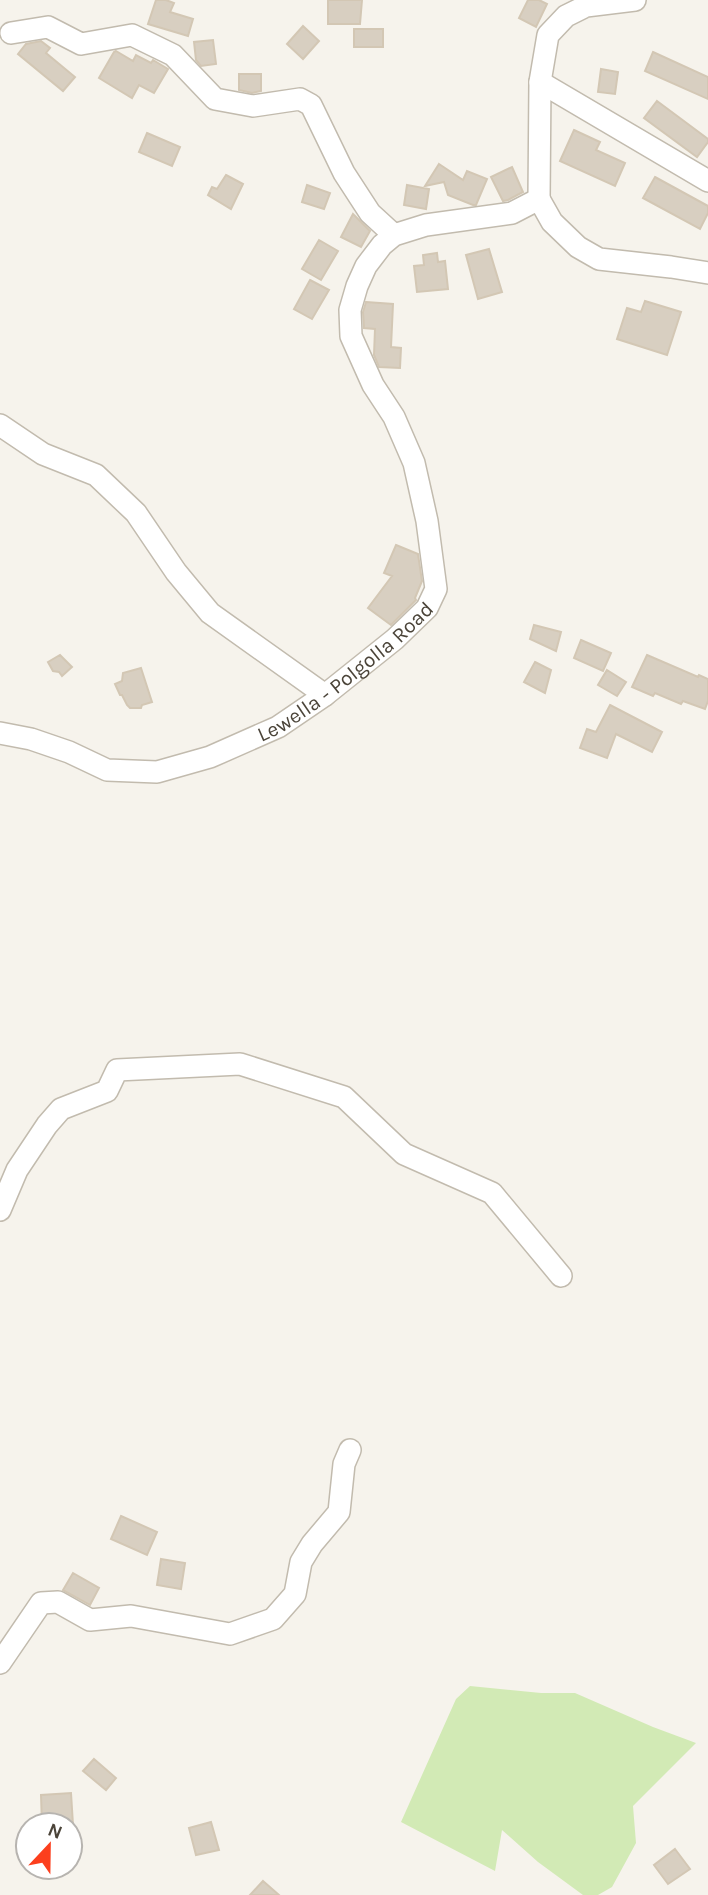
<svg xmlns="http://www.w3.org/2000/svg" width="708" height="1895" font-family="Karla,sans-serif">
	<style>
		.green { fill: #d2eab5 }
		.building { fill: #d8cfc1; stroke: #d3c7b4; stroke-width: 2 }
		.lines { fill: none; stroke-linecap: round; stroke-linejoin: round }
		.minor-casing { stroke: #c2bbae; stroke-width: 24 }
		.minor { stroke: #fff; stroke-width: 21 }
		.labels { text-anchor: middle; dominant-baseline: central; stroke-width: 6; stroke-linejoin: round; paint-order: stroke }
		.street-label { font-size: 21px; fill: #4b4439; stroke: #fff }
	</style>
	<rect width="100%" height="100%" fill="#f6f3ec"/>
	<path class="green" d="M470,1686L541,1693H575L653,1727L696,1743L633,1806L636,1843L612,1887L598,1895H583L538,1862L502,1830L495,1871L401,1822L456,1699Z"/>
	<path class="building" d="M156,0H166L174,3L170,12L193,19L188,36L148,24Z
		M328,0H362L360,24H328Z
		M528,0H539L547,4L536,27L519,18Z
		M303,26L319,41L303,59L287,44Z
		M354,29H383V47H354Z
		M213,40L216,64L201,66L196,60L194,42Z
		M41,41L50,48L46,53L75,77L63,91L18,54L26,44Z
		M116,51L133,61L136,55L151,63L153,60L168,69L154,93L139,85L132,98L99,78L114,52Z
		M653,52L708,77V99L645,71Z
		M601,69L618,72L615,94L598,92Z
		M239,74H261V91L252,93L239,90Z
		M657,101L708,139V142L697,157L644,118Z
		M574,130L600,142L596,150L625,163L615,186L560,161Z
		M147,133L180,147L172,166L139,152Z
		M439,164L463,180L467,171L487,179L476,205H473L448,195L444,182L425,186Z
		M512,167L523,192L508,200L503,201L491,177Z
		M226,175L243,184L231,209L208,195L212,187L217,189Z
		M655,177L708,206V213L700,229L643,198Z
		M307,185L330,193L324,209L302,202Z
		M407,185L429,189L426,209L404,205Z
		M353,214L370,231L361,247L341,237Z
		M319,240L338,251L321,280L302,269Z
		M489,249L502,292L478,299L466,255Z
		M437,253L438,262L445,261L448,289L417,292L414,266L424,265L423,255Z
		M310,280L329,290L312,319L294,309Z
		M645,301L681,312L667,355L617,339L627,308L641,312Z
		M366,302L393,304L391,347L401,348L400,368L379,367L374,355L375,329L364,328L363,312Z
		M396,545L418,554L422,581L415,598L416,600L391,625L368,608L392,576L384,573Z
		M534,625L561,632L556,651L530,639Z
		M581,640L611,653L603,671L574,658Z
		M60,655L72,667L62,676L59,672L53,671L48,662Z
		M647,655L698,677L699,675L708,679V701L705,709L683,701L681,704L655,693L653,696L632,687Z
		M535,662L551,670L545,693L524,682Z
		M141,668L152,702L142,705L141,708H130L127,705L122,695H120L115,684L122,681L123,673Z
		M607,670L626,682L617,696L598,685Z
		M610,705L662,732L652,752L616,734L607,758L580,748L587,729L596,732Z
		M121,1516L157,1532L147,1555L111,1539Z
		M161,1559L185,1563L181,1589L157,1585Z
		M73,1573L99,1588L90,1605L63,1590Z
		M94,1759L116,1778L106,1790L83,1771Z
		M71,1793L73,1825H42L41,1795Z
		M211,1822L219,1850L196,1855L189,1828Z
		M675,1849L690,1869L668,1884L654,1865Z
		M263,1881L279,1895H250Z"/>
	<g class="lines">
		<g class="minor-casing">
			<g id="minor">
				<path d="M11,33L48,27L81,44L132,35L173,55L215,99L253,106L300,99L311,105L344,173L370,213L394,235"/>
				<path d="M540,82L708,181"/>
				<path d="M539,199L540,82L548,35L566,16L586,6L635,0"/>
				<path d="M539,199L552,222L578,247L599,259L671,267L708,273"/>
				<path d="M0,425L43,454L96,475L136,513L176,572L210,613L325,695"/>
				<path id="s1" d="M0,733L31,739L69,752L107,770L157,772L210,757L278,727L325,695L395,639L427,608L436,589L427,521L414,463L394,417L373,385L351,336L350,310L357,286L366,266L382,245L394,235L426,225L512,213L539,199"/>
				<path d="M0,1210L17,1170L47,1125L61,1109L107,1091L117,1070L240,1064L344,1097L404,1154L492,1193L561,1276"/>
				<path d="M0,1663L41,1603L58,1602L90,1620L131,1616L230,1634L273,1619L295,1594L301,1562L312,1544L339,1512L344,1464L350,1450"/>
			</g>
		</g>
		<use href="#minor" class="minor"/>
	</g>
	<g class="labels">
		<g class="street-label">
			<text stroke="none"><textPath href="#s1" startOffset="380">Lewella - Polgolla Road</textPath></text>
		</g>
	</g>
	<g transform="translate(49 1846) rotate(22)"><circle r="33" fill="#ffffff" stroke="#b7b4b0" stroke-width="2"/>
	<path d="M0-5L12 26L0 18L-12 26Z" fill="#fc3f1d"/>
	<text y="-10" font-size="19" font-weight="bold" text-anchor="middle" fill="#4b4439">N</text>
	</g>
</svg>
